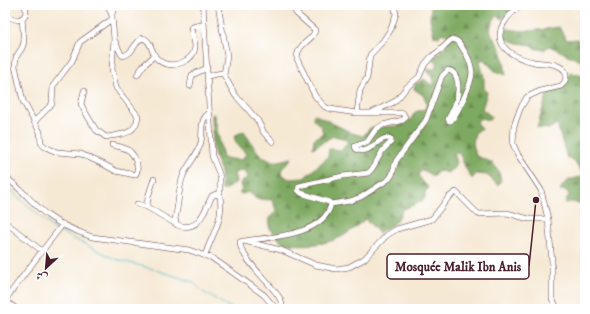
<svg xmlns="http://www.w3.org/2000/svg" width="590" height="314" font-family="'IM FELL DW Pica',Amiri,serif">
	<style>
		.forest { fill: url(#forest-firs); stroke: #646446 }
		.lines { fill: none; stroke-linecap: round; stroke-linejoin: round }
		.stream { stroke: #4bb6c8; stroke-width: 1 }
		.minor-casing { stroke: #643d44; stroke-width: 6 }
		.major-casing { stroke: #643d44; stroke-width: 8 }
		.minor { stroke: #fff; stroke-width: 5 }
		.major { stroke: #fff; stroke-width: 7 }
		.leader { fill: none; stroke: #4a1f2b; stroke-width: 1.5 }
		.callout-dot { fill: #4a1f2b; stroke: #fff; stroke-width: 1.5 }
		.callout { fill: #fff; stroke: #4a1f2b; stroke-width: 1.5 }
		.callout-label { font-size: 13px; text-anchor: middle; font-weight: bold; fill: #4a1f2b }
	</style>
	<defs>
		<pattern id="forest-firs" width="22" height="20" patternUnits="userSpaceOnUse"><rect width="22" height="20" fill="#7ea961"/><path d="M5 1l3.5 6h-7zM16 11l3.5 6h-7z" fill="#698950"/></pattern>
	</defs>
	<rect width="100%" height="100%" fill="#fff"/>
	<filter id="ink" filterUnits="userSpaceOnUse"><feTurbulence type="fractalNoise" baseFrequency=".025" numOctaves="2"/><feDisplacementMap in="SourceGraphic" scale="8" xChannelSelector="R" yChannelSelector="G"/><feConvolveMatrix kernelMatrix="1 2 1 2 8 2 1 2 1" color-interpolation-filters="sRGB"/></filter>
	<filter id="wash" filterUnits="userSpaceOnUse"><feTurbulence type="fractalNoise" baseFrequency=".012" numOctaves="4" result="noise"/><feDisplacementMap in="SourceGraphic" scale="16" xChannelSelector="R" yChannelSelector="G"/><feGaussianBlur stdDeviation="0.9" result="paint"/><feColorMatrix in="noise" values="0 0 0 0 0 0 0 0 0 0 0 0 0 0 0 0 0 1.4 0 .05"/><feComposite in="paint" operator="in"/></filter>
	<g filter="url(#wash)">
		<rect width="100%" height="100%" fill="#f6e9d4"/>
		<path class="forest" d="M430,5H517L502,19L497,16C482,32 497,38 502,53C504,60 505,68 506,75L495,71L483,59L480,61L484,77V88L487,93L482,109L492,117L488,120L481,118L478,120L477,124L482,128L475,133L473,143L476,156C492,162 497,163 501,180L498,185L487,175L476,174L472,179L466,169L459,153H454L457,162L455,168L447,173L442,171L437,172L433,177L427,172L422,170L418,175L423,182L429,188L425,192V198L420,202L402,210C396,226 392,224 379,233L365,219C358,225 350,232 343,236C325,246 301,246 282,243L269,227L270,218L276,211L273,200L256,199L249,192L242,194L239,193L242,190L240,183L247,178L244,170L234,173L236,182L225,190H221V171L216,160L213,147L212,115L214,114L223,158L239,160L243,159L246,154L236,143L234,136L244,131C251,142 259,159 273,161C278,162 287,159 292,158L281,170L283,175L289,179L304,178L328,157L329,149L341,150L348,142L343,138L333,136L313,148L314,139L323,133L321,126L314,120V114L352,133L363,136L370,128L396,126L404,124L411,119L415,112L425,109L427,103L423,95L414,89L415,84L424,79L434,87V82L427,69H435L438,62L431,60L444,48L450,36L441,33L439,37L434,36L430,18L431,10Z
			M559,27L567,40L578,39L580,50H585V73L581,61C569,57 560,50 549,46L544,50L533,48L532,45L518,43L502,37L504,28C523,33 540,30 559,27Z
			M570,72L585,77V176L573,160L567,158L557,124L549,129L537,128L548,92L559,89L566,86Z
			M581,177L585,178V202L581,204L572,202L565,203L569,195L567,191L560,190C565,180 571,179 581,177Z"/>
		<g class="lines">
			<path class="stream" d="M5,185L55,230
				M60,232L115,259L153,269L193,282L203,292L233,309"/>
		</g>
	</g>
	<g filter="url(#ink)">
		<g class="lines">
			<g class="minor-casing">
				<path id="minor" d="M203,5L212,156L220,176V196
					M218,5L227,56L224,75
					M521,5C488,31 495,53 534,62C543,64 554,62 562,68C568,72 567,81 561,86L540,91L527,97L520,109L514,126L513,144L518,155L541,190L548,219L552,262V299L558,309
					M112,15L114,5
					M5,16L18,20C26,17 27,14 25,5
					M22,18L24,42L22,48L16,57L15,66L23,101L40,132L41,143L45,147L57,152L81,154L103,164L116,171L135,175C141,168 134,152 126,149C122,147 117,146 112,145
					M114,39L121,54L123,56C133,54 134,43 142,38C154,40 149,57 163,63C175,68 194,61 195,47C195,41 192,35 191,28L195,26L203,25
					M137,75L144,65L154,56
					M207,76L222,73L224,75L235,95L246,107L258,121L264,133L273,142
					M190,86L192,75L207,68
					M84,91L81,104L84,110L96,130L106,137C122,134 136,135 138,116L116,88L112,69L114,39L112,16L108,5
					M357,113L360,90L367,78L370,55L383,41L391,29L396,14L394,5
					M34,122L52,104L53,86L72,61L80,42L112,19
					M5,177C21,188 32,203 47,215C59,224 78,232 92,237L189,250L203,255L212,258L235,274L264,295L276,309
					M137,204L147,207L176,224
					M331,204L350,201L361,197L389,179L392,175L396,161L426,120L442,76L448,70C460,72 459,92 456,101C455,107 451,113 448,119L449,121H451C458,112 472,84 472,72C471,63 468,56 463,49C460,44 459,40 452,39L438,52L432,56L425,64L419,77L406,88L399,97L394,102L371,113
					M147,207L148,197L154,179
					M5,222L42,251L5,300
					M244,241C269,237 324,236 331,204L329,202L301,193L298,190L299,186L343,176L368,173L372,169L383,150L391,142V139C378,134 371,157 356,149L355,146L367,142L376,129L383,125L403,120L405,117L403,113H357L330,109L325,107L315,96L297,59C297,42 314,41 315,30L297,14L291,5
					M42,251L63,224
					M205,256C212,233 224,221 220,196L216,194L212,196C203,213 200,232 177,225L175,219C179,205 178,189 183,176C188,164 198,155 201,142C203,132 199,120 209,113
					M283,309C282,305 281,300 279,297C271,284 239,256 240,242L244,241L281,250L316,265L336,269L349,267L364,259L387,235L397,229L432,219L449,197L456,192L478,214L507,213L529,219H548"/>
			</g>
			<g class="major-casing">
				<path id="major" d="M5,302L15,309"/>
			</g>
			<use href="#minor" class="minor"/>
			<use href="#major" class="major"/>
		</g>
	</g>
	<path class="leader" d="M536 200L529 266"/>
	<circle class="callout-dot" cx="536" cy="200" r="4"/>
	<rect class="callout" x="387" y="254" width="142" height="25" rx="4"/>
	<g class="callout-label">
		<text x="458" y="271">Mosquée Malik Ibn Anis</text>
	</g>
	<rect width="590" height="314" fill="none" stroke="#fff" stroke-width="20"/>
	<g transform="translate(46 268) rotate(206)" stroke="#ffffff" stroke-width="3" paint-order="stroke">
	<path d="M0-3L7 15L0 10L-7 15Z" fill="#4a1f2b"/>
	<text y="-6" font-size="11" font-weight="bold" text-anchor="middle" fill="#4a1f2b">ش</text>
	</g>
</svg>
